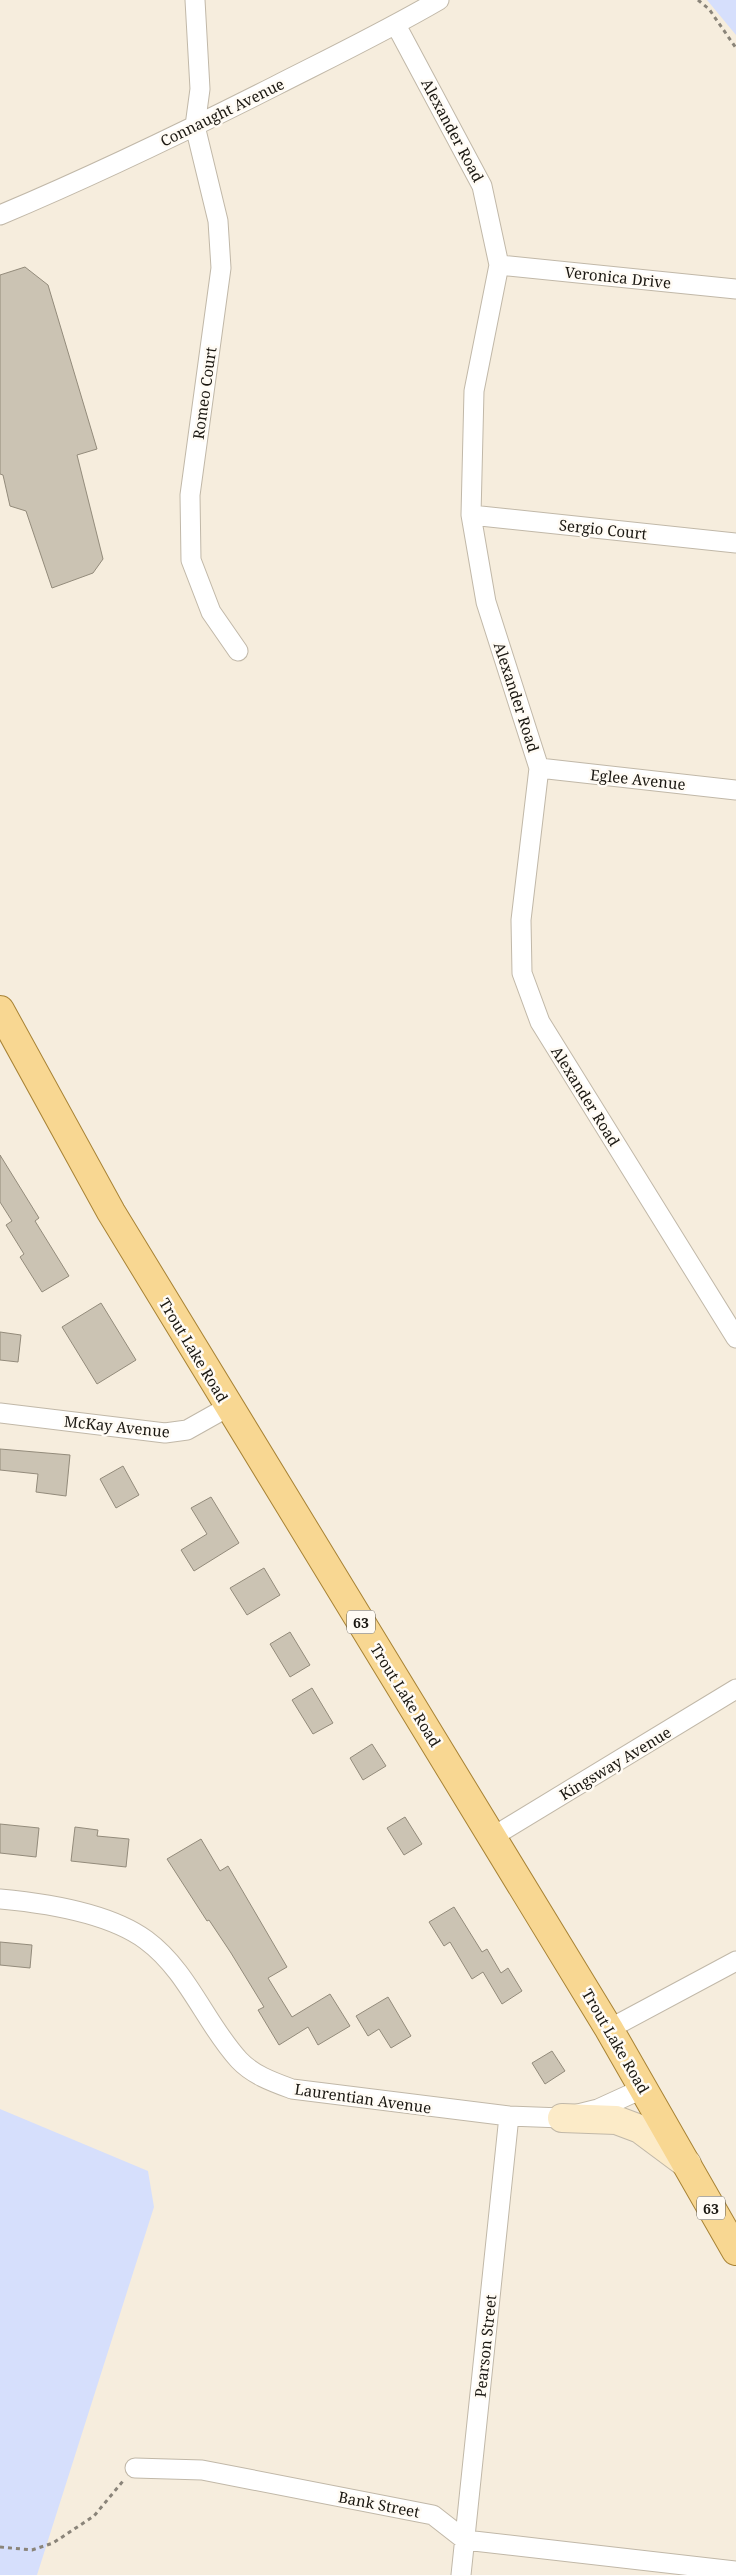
<svg xmlns="http://www.w3.org/2000/svg" width="736" height="2575" font-family="'Noto Serif',serif">
	<style>
		.green { fill: #d6dffc }
		.building { fill: #cbc3b3; stroke: #938b7b }
		.lines { fill: none; stroke-linecap: round; stroke-linejoin: round }
		.minor-casing { stroke: #c1b8a8; stroke-width: 21 }
		.secondary-casing { stroke: #c1b8a8; stroke-width: 30 }
		.primary-casing { stroke: #a88335; stroke-width: 30 }
		.path { stroke: #8a8479; stroke-width: 3; stroke-dasharray: 4 4; stroke-linecap: butt }
		.minor { stroke: #fff; stroke-width: 19 }
		.secondary { stroke: #fcebc8; stroke-width: 28 }
		.primary { stroke: #f8d792; stroke-width: 28 }
		.labels { text-anchor: middle; dominant-baseline: central; stroke-width: 5; stroke-linejoin: round; paint-order: stroke }
		.shield { fill: #fffbf4; stroke: #5f5b55; stroke-width: 1 }
		.shield-label { font-size: 14px; font-weight: bold; fill: #1a1711 }
		.street-label { font-size: 15px; fill: #1a1711; stroke: #fffbf4 }
	</style>
	<rect width="100%" height="100%" fill="#f6eddd"/>
	<path class="green" d="M707,0H736V35Z
		M0,2109L148,2171L154,2207L37,2575H0Z"/>
	<path class="building" d="M25,267L48,285L97,449L77,455L103,559L93,573L52,588L26,511L10,506L3,475L0,474V275Z
		M0,1155L39,1218L35,1221L69,1276L42,1292L20,1257L24,1254L6,1225L12,1221L0,1202Z
		M101,1303L136,1360L97,1384L62,1327Z
		M0,1332L21,1335L18,1362L0,1360Z
		M0,1449L70,1455L66,1496L36,1492L38,1474L0,1470Z
		M123,1466L139,1495L116,1508L100,1479Z
		M211,1497L239,1543L194,1571L181,1550L207,1534L191,1508Z
		M264,1568L280,1595L247,1615L230,1588Z
		M290,1632L310,1665L290,1677L270,1644Z
		M312,1688L333,1723L313,1734L292,1700Z
		M372,1744L386,1766L363,1780L350,1758Z
		M405,1817L422,1844L404,1855L387,1828Z
		M0,1824L39,1828L36,1857L0,1853Z
		M75,1827L98,1830L97,1836L129,1839L126,1867L71,1861Z
		M201,1839L220,1871L228,1866L287,1967L268,1978L292,2017L330,1994L350,2026L318,2045L308,2027L279,2045L258,2010L264,2007L231,1953L209,1920L207,1921L167,1859Z
		M454,1907L482,1952L487,1949L501,1973L508,1968L522,1991L502,2004L483,1972L472,1979L450,1942L444,1946L429,1922Z
		M0,1942L32,1945L30,1968L0,1965Z
		M388,1997L411,2036L391,2048L379,2029L368,2036L356,2016Z
		M552,2051L565,2071L545,2084L532,2063Z"/>
	<g class="lines">
		<g class="minor-casing">
			<path id="minor" d="M195,0L200,89L195,126L218,221L221,268L190,495L191,560L211,612L238,651
				M396,25L482,186L499,265L474,391L471,515L486,602L539,768L521,920L522,973L540,1022L736,1338
				M0,215C93,176 184,132 275,86C330,58 386,31 439,0
				M499,265L736,289
				M471,515L736,543
				M539,768L736,790
				M0,1413L165,1433L187,1430L228,1407
				M494,1836L736,1689
				M0,1899C44,1903 109,1913 146,1940C188,1971 205,2023 239,2060C253,2075 273,2082 292,2089L509,2116L562,2118L598,2109L644,2088
				M609,2029L736,1961
				M135,2468L202,2470L433,2515L465,2540L736,2571
				M461,2575L509,2116"/>
		</g>
		<g class="secondary-casing">
			<path id="secondary" d="M562,2118L616,2120L640,2129L687,2164"/>
		</g>
		<g class="primary-casing">
			<path id="primary" d="M0,1010L111,1212L609,2029L736,2251"/>
		</g>
		<path class="path" d="M698,0L709,9L736,48
			M0,2547L32,2550L53,2543L94,2516L123,2481"/>
		<use href="#minor" class="minor"/>
		<use href="#secondary" class="secondary"/>
		<use href="#primary" class="primary"/>
	</g>
	<g class="labels">
		<g class="shield">
			<rect x="347" y="1610.5" width="28" height="23" rx="4"/>
			<rect x="697" y="2196.5" width="28" height="23" rx="4"/>
		</g>
		<g class="shield-label">
			<text x="361" y="1622">63</text>
			<text x="711" y="2208">63</text>
		</g>
		<g class="street-label">
			<text transform="translate(222 112) rotate(-26)">Connaught Avenue</text>
			<text transform="translate(453 130) rotate(62)">Alexander Road</text>
			<text transform="translate(618 277) rotate(6)">Veronica Drive</text>
			<text transform="translate(204 393) rotate(-82)">Romeo Court</text>
			<text transform="translate(603 529) rotate(6)">Sergio Court</text>
			<text transform="translate(517 697) rotate(72)">Alexander Road</text>
			<text transform="translate(638 779) rotate(6)">Eglee Avenue</text>
			<text transform="translate(586 1096) rotate(58)">Alexander Road</text>
			<text transform="translate(194 1350) rotate(59)">Trout Lake Road</text>
			<text transform="translate(117 1426) rotate(6)">McKay Avenue</text>
			<text transform="translate(406 1695) rotate(58)">Trout Lake Road</text>
			<text transform="translate(615 1763) rotate(-31)">Kingsway Avenue</text>
			<text transform="translate(616 2041) rotate(60)">Trout Lake Road</text>
			<text transform="translate(363 2098) rotate(8)">Laurentian Avenue</text>
			<text transform="translate(485 2346) rotate(-84)">Pearson Street</text>
			<text transform="translate(379 2504) rotate(11)">Bank Street</text>
		</g>
	</g>
</svg>
